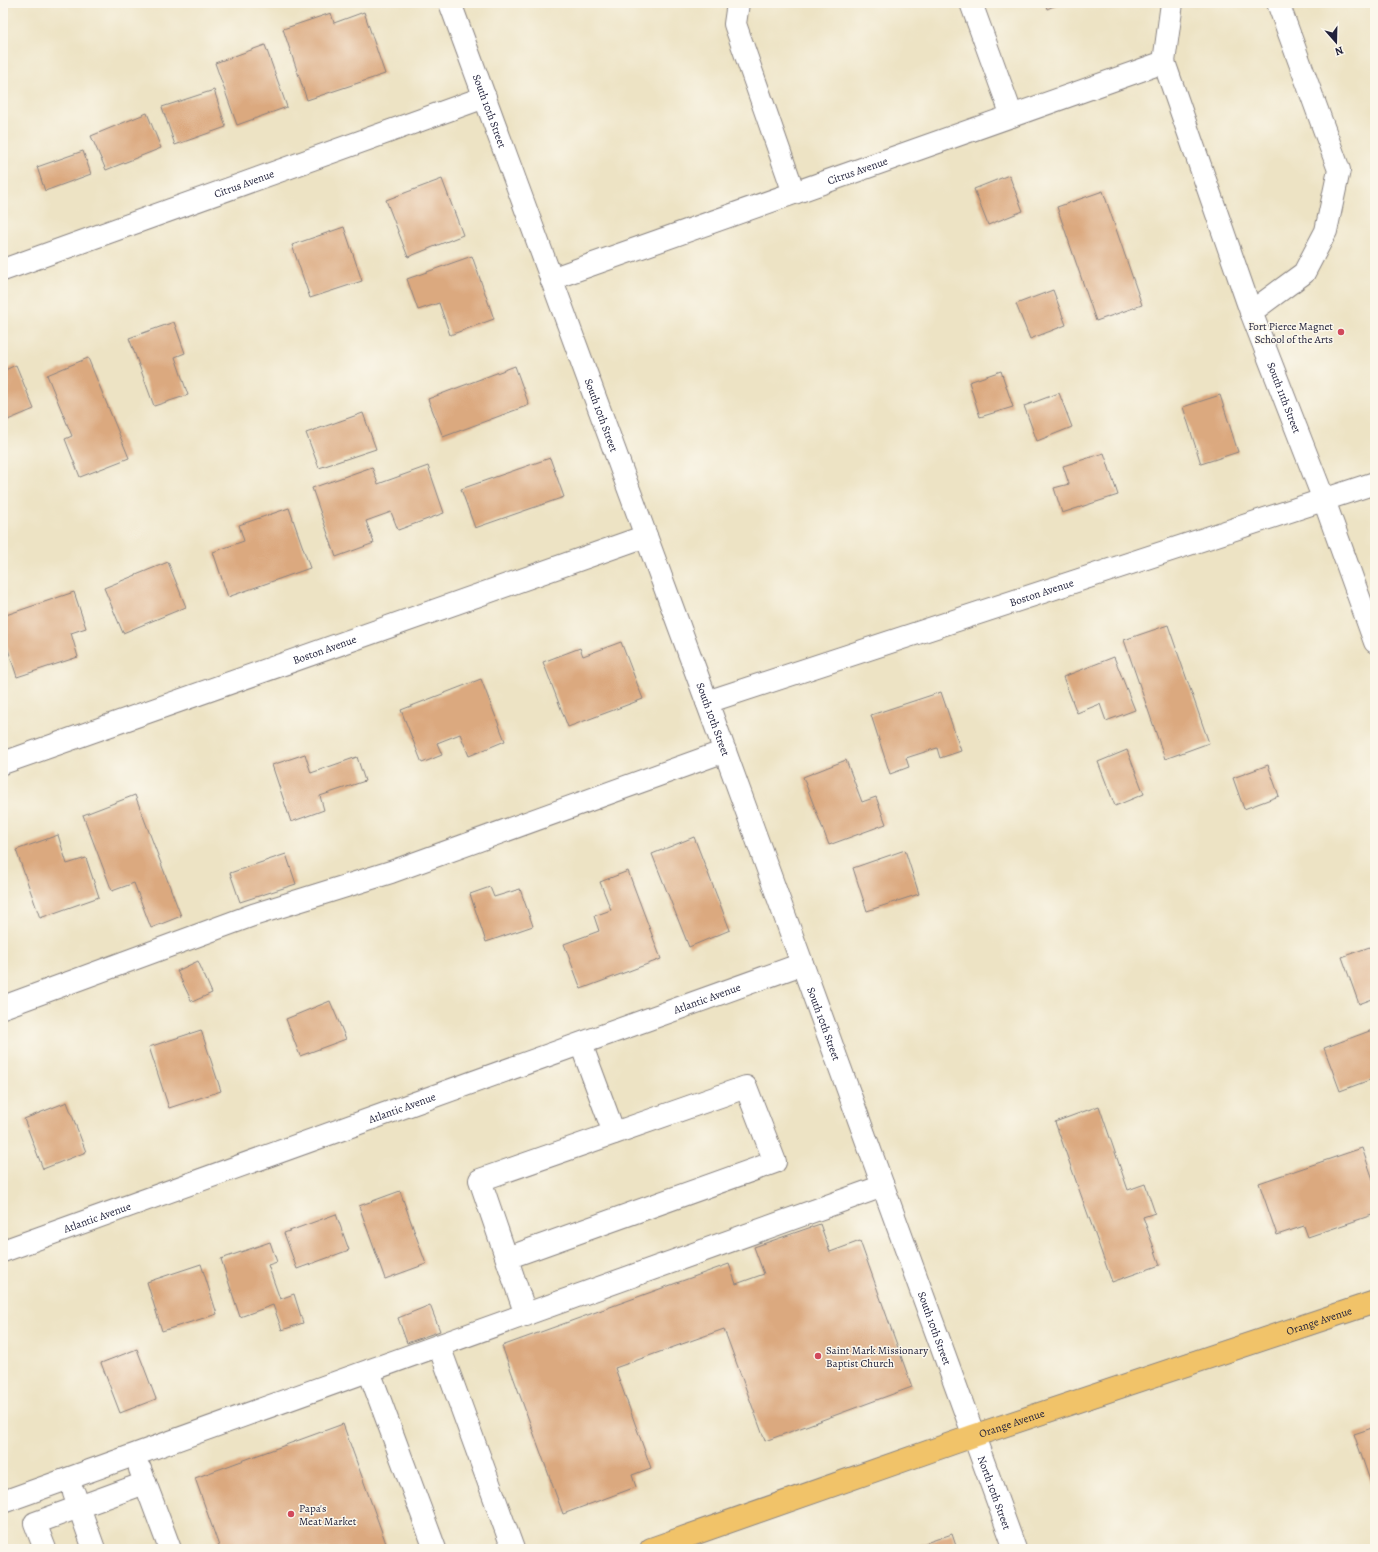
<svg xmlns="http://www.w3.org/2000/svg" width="1378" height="1552" font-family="Alegreya,serif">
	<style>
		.building { fill: #dba97f }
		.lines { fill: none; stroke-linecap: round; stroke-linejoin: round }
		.minor-casing { stroke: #888280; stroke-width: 24 }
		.major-casing { stroke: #888280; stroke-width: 24 }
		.minor { stroke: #fff; stroke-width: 22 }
		.major { stroke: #f1c369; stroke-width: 22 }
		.poi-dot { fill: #d1495b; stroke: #fbf7ec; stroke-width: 1.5 }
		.labels { text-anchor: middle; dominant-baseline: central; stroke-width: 3; stroke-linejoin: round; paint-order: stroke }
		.street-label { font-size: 11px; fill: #22223b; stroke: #fbf7ec }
		.poi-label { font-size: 11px; fill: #22223b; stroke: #fbf7ec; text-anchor: start }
	</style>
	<rect width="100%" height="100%" fill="#fbf7ec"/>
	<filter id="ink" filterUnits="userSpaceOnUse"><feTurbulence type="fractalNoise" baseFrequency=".025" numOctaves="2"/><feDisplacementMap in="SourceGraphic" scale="8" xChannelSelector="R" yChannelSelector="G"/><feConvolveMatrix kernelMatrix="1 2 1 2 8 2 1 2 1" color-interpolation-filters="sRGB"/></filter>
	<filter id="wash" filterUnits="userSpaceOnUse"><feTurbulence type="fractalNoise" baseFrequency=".012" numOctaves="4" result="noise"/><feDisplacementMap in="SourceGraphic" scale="16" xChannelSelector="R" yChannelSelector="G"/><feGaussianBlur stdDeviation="0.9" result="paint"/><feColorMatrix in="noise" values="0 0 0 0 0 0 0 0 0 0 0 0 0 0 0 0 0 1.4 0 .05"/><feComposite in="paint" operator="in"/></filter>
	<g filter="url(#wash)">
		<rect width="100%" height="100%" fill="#ede3c4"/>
		<g id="blocks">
			<path class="building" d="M1045,3H1061L1047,9Z
				M364,12L385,74L307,100L283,29L331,13L334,23Z
				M265,45L287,107L237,125L215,63Z
				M214,90L226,127L175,145L162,107Z
				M147,113L161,148L106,170L91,136Z
				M83,151L91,174L45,191L37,167Z
				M1009,175L1023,211L988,225L974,189Z
				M442,179L463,235L408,257L386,200Z
				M1103,191L1142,305L1096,321L1057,207Z
				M344,227L362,281L310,298L292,245Z
				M472,256L494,319L450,335L439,303L418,310L407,279Z
				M1053,290L1066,325L1030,339L1016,304Z
				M174,322L185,353L175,357L188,395L154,406L129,338Z
				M88,358L129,458L80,477L65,439L72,436L47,375Z
				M16,365L34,409L3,422V371Z
				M515,366L529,405L443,437L428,399Z
				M1001,371L1013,407L980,417L969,382Z
				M1059,393L1072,427L1037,441L1024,406Z
				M1220,395L1238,452L1201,464L1183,407Z
				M363,413L376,449L319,468L306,433Z
				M1104,453L1118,495L1062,513L1054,488L1069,484L1063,466Z
				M550,458L564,497L475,528L461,489Z
				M428,466L444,513L398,530L391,512L366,521L374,543L336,557L312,488L372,467L378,484Z
				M289,508L310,568L228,597L213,552L244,541L239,525Z
				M168,562L186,607L123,633L104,588Z
				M74,592L86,628L71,633L78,657L17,677L3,634V616Z
				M1168,625L1209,743L1165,759L1124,640Z
				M621,642L643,699L568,727L543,662L580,648L583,656Z
				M1114,657L1135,710L1106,721L1100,704L1077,713L1063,677Z
				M481,679L505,741L469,756L460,734L437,743L442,755L422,763L401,710Z
				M941,692L961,751L940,758L937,748L906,758L909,767L890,774L871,715Z
				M1127,750L1144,794L1115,806L1098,762Z
				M305,754L311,773L357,757L365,781L320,796L324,810L291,822L272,765Z
				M846,760L862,802L876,797L886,824L829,845L803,777Z
				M1268,765L1279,796L1244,809L1233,778Z
				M135,795L181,916L151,928L134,883L112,891L83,815Z
				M58,835L67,864L86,858L99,897L40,918L16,850Z
				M694,837L730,930L689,947L652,854Z
				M905,850L919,894L867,911L853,868Z
				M286,854L296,884L240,902L230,873Z
				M628,871L661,959L581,989L564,944L599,931L594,916L611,910L600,882Z
				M490,887L494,897L520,889L533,926L486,942L470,894Z
				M1375,945V998L1359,1004L1342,957Z
				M198,961L212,993L192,1002L177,971Z
				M330,1001L346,1039L300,1056L286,1019Z
				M1375,1029V1078L1340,1091L1324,1048Z
				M201,1030L221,1091L169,1108L149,1047Z
				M67,1102L86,1152L43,1169L24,1119Z
				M1099,1106L1128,1190L1145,1184L1155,1213L1143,1217L1160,1265L1112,1282L1055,1122Z
				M1362,1148L1375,1185V1214L1308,1237L1304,1226L1277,1235L1259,1183Z
				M400,1191L426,1264L385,1279L359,1206Z
				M336,1214L349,1250L297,1269L284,1233Z
				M820,1224L830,1252L860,1241L912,1387L765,1441L724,1329L615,1368L651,1468L632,1475L636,1487L563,1514L502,1346L729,1264L736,1284L764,1274L754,1247Z
				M270,1242L277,1262L268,1265L280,1299L294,1294L303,1323L282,1330L273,1305L240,1317L221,1259Z
				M201,1264L217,1314L162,1331L147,1282Z
				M430,1305L440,1331L407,1343L398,1318Z
				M137,1349L156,1399L120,1413L101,1363Z
				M343,1424L388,1549H220L195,1478Z
				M1375,1427V1495L1354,1434Z
				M952,1534L957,1549H908Z"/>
		</g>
	</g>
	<g filter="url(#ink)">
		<use href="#blocks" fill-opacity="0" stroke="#888280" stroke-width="1"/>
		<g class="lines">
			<g class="minor-casing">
				<g id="minor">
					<path id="s1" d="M450,3L707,702L1015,1549"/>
					<path d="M738,3L735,24L794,193"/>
					<path d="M971,3L1012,116"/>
					<path id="s2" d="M1172,3L1164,62L1251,312L1324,500L1375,642"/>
					<path id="s3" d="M3,270L485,97"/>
					<path id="s4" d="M551,279L1164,62"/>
					<path d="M1251,312L1304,273L1326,231L1339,170L1278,3"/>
					<path id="s5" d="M707,702L1375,483"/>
					<path id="s6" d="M3,763L646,536"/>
					<path d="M3,1007L253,915L391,872L725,751"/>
					<path d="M581,1044L614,1133"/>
					<path id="s7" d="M3,1251L802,964"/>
					<path d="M507,1258L775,1162L746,1087L480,1180L526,1315"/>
					<path d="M439,1346L513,1549"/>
					<path d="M369,1371L435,1549"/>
					<path d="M140,1469L170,1549"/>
					<path d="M74,1493L94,1549"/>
					<path d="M3,1502L883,1186"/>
					<path d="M45,1549L35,1523L145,1483"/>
				</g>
			</g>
			<g class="major-casing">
				<g id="major">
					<path id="s8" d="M651,1549L973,1436L1375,1302"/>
				</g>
			</g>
			<use href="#minor" class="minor"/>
			<use href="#major" class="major"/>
		</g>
	</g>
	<g class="poi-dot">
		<circle cx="1341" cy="332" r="4"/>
		<circle cx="818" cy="1356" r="4"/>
		<circle cx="291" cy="1514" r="4"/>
	</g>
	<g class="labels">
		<g class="street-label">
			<text stroke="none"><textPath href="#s1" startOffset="115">South 10th Street</textPath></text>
			<text stroke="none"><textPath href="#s4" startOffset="325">Citrus Avenue</textPath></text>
			<text stroke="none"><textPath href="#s3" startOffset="256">Citrus Avenue</textPath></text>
			<text stroke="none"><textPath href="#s2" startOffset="416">South 11th Street</textPath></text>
			<text stroke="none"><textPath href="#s1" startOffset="439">South 10th Street</textPath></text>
			<text stroke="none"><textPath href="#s5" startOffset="352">Boston Avenue</textPath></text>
			<text stroke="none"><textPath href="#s6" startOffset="341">Boston Avenue</textPath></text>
			<text stroke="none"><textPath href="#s1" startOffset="763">South 10th Street</textPath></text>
			<text stroke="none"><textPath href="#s7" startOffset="748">Atlantic Avenue</textPath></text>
			<text stroke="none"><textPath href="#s1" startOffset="1087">South 10th Street</textPath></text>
			<text stroke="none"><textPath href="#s7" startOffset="424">Atlantic Avenue</textPath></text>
			<text stroke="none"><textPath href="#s7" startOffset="100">Atlantic Avenue</textPath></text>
			<text stroke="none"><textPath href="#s8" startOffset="706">Orange Avenue</textPath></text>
			<text stroke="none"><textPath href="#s1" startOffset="1411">South 10th Street</textPath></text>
			<text stroke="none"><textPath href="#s8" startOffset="382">Orange Avenue</textPath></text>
			<text stroke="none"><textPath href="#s1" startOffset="1586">North 10th Street</textPath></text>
		</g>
		<g class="poi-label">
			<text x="1333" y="326" text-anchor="end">Fort Pierce Magnet<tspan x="1333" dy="13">School of the Arts</tspan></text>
			<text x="826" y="1350">Saint Mark Missionary<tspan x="826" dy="13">Baptist Church</tspan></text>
			<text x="299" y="1508">Papa's<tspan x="299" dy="13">Meat Market</tspan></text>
		</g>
	</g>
	<rect width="1378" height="1552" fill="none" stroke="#fbf7ec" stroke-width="16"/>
	<g transform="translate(1336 42) rotate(160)" stroke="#fbf7ec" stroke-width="3" paint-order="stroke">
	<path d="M0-3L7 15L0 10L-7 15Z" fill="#22223b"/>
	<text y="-6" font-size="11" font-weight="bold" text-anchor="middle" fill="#22223b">N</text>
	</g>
</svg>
